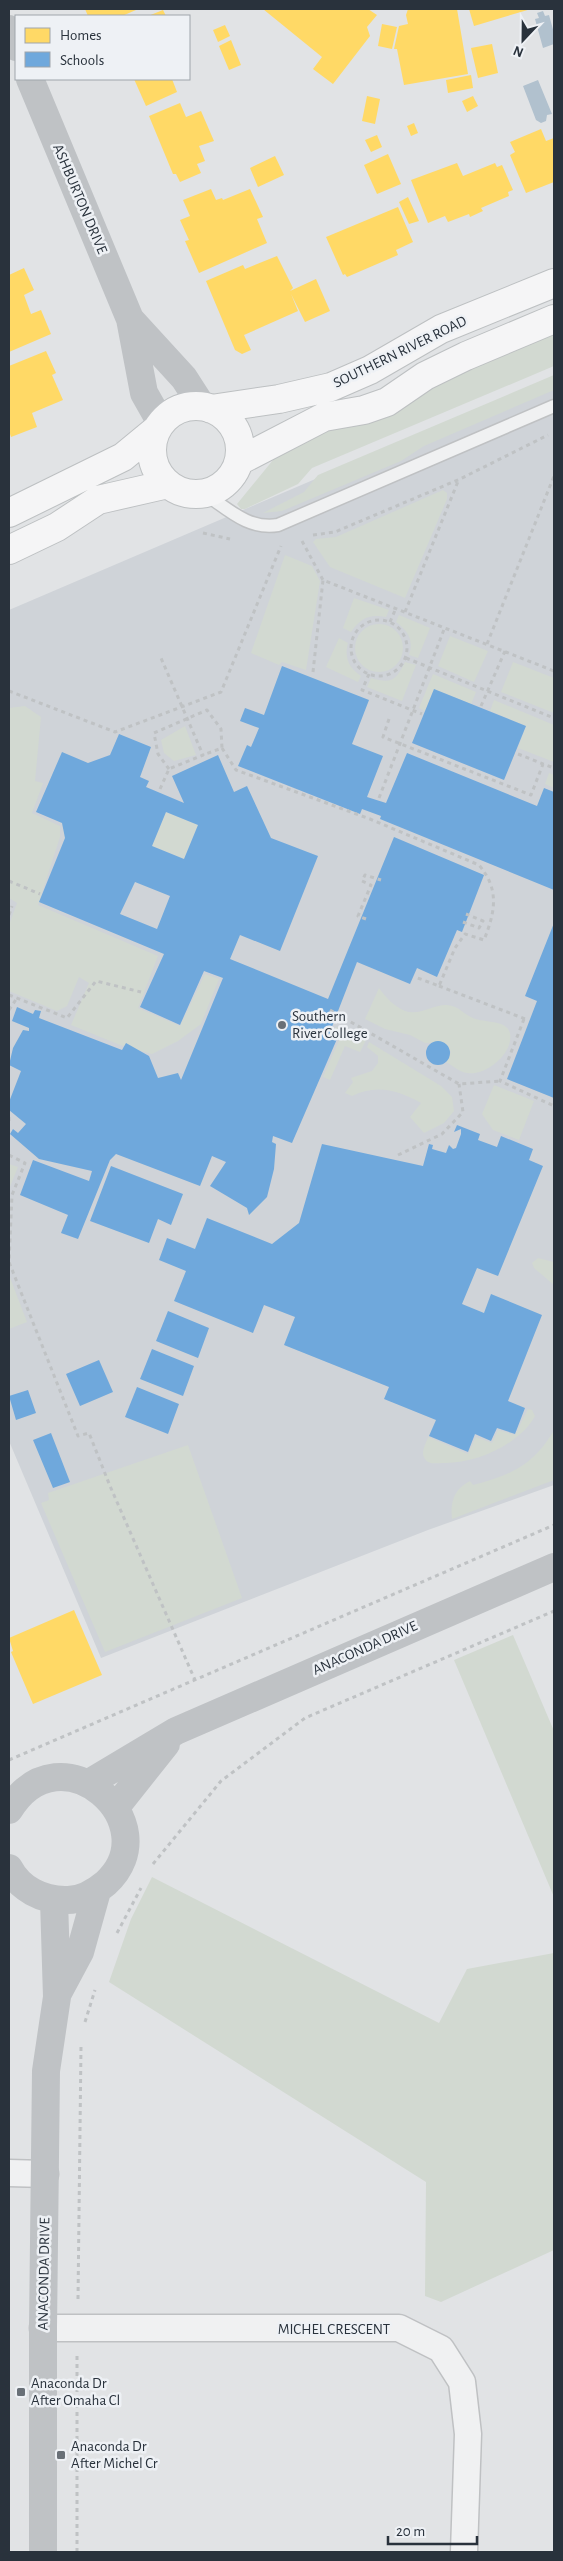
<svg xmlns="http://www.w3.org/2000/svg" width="563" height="2561" font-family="'Alegreya Sans',sans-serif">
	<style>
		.built { fill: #cfd3d8 }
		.green { fill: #d2d9d1 }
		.water { fill: #b1c1ce }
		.homes { fill: #ffd966 }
		.schools { fill: #6fa8dc; fill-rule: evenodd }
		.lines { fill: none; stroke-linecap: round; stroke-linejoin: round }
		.service-casing { stroke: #bfc1c3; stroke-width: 15 }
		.minor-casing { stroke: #bfc1c3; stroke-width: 29 }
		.primary-casing { stroke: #bdc0c2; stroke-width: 30 }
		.path { stroke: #bfc2c4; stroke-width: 3; stroke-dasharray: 4 4; stroke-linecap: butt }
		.service { stroke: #f0f1f2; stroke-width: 12 }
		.minor { stroke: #f0f1f2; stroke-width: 26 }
		.secondary { stroke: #bfc2c5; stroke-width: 28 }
		.primary { stroke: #f5f5f6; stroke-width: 28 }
		.poi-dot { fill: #697077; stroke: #eef1f5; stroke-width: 2 }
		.labels { text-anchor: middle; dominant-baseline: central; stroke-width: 5; stroke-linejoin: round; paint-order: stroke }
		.street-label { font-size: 15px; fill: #29323c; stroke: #eef1f5 }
		.poi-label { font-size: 15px; fill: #29323c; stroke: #eef1f5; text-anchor: start }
	</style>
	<rect width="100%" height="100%" fill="#e1e3e5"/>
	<path class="built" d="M554,377V1485L428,1530L101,1658L9,1441V610Z"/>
	<path class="green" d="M554,329V366L312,468L298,484L245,509H241L237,504L282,449Z
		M554,375V390L424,446L401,461L282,511L263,513L304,492L318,475Z
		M443,490L447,493V499L405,598L330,567L313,542L316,539L336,537Z
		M285,555L312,566L320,581L306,670L282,662L279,665L251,653Z
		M354,598L389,610L386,617C369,614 361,618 351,632L343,628Z
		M399,615L430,628L418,658L409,655C414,640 408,631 396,622Z
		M355 648a24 24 0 1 1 48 0a24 24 0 1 1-48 0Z
		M450,636L488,651L474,682L438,666Z
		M339,638L348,643C344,658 349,668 361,676L358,682L326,667Z
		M405,662L416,665L402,701L367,687L371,678C391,684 396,681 405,662Z
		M513,662L554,678V713L501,692Z
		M433,674L476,692L471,704L434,689L425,711L419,708Z
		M494,700L554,725V762L518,748L526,726L490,711Z
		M25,706L41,717L35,781L43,783L32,813L60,826V837L38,905L158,956L138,1008L180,1026L205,974L219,979L201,1024L178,1041L152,1054L120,1045L71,1025L89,983L79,977L67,1006L57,1011L9,991V925L17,903L9,898V708Z
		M185,726L196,755L174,761L164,753L161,740Z
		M549,773L554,775V788L545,784Z
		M166,812L198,825L184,859L152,846Z
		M379,988C386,998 394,1006 405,1011C419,1016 432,1005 446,1005C458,1005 463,1014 473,1018C486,1024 514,1018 510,1041C507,1058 484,1076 467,1073C460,1072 453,1066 446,1062L451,1052L444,1042L425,1043L410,1035L385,1029L365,1019Z
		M336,1027L366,1040L360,1052L345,1046L330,1080L323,1077L340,1038L332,1034Z
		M369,1042L441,1086L452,1097L454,1111L444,1123L424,1133L410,1117L421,1103C398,1090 377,1084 352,1096L345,1093L353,1082L351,1078L372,1071L378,1063V1056L367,1047Z
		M494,1085L534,1101L519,1140L493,1130L482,1114Z
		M9,1164L18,1167L9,1189Z
		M538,1258L554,1262V1285L534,1268L532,1263Z
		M9,1275L27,1322L9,1329Z
		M528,1409L532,1410L535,1416C519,1445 475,1464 443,1463C437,1463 429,1465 425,1459C420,1453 426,1444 428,1437L468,1454L476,1437L492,1443L498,1430L515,1435Z
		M554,1430V1480L452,1519C450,1502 454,1489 470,1481L473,1485C511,1475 534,1465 554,1430Z
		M188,1445L242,1598L105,1652L41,1503L49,1500L48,1493Z
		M513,1635L554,1731V1897L454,1660Z
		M152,1877L439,2023L467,1969L554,1953V2250L441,2302L425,2296L426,2182L109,1982L131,1919Z"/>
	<path class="water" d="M543,11L545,16L549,15L554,33V44L543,48L535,19L539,18L537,13Z
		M538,80L552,114L547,115L546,121L541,123L536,120L523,86Z"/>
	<path class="homes" d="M85,9H136V10L122,16H88Z
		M263,9H368L377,15L367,27L370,36L333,84L313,69L322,57Z
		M408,9H457L468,74L404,85L397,49H394L399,26L408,24L406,15Z
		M469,9H531L474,26Z
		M163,10L166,16H148Z
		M382,24L397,27L392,49L378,46Z
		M225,25L230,36L218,42L213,30Z
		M231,40L241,65L229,70L219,46Z
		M492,44L498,73L478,78L471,48Z
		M471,75L473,88L448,93L446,80Z
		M134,79H172L177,92L146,106Z
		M367,96L380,99L375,124L362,121Z
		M473,96L478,106L467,112L462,101Z
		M180,103L186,117L201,111L214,141L199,146L205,161L197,164L201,173L180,182L176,174H173L149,116Z
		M414,123L418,133L411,136L407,126Z
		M541,129L546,141L554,138V182L526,193L510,155L515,152L510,142Z
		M377,135L382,147L371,152L365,140Z
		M388,154L401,184L377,194L364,165Z
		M275,156L284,175L258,187L250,168Z
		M457,163L463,176L495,163L497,167L502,165L513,190L508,192L509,196L481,208L483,211L470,217L469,214L448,222L445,216L428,223L411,180Z
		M211,189L216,200L222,198L223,200L250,189L263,217L257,219L267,243L199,273L185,241L189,240L180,220L190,216L183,200Z
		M408,197L419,221L409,224L399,202Z
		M398,207L413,242L396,250L398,255L347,277L345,274L343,275L326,237Z
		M277,256L293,288L290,291L316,279L330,311L305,322L291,294L298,311L244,335L251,350L242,354L235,350L206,281L243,265L245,269Z
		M24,268L34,290L24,295L31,314L41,310L51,334L9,352V275Z
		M46,351L56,373L52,375L63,400L32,413L37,427L11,437L9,431V366Z
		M74,1610L102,1675L33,1704L11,1652L13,1651L9,1638Z"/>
	<path class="schools" d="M282,666L369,700L352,744L383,756L367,797L386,803L407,753L537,806L544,788L554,792V890L380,819L381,816L362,809L360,814L238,766L247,745L251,747L259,728L240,721L245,708L264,715Z
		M434,689L526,726L504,780L412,743Z
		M119,734L151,747L140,777L149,781L146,787L184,803L172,776L218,755L234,792L247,786L271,838L318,856L280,951L240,935L230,959L328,999L394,837L484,875L462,932L457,930L437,977L417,968L410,984L357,962L328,1037L337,1039L292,1143L273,1136L272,1142L276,1144L274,1169L267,1197L249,1215L247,1208L210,1186L226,1162L212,1156L200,1186L116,1154L110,1160L78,1239L61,1233L68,1215L20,1195L33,1160L89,1181L92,1171L39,1159L10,1134L13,1129L18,1133L26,1124L9,1110V1102L21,1071L9,1065L13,1048L23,1030L29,1031V1028L12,1021L17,1007L33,1014L35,1010L41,1011L39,1018L122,1050L126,1043L149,1056L158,1078L178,1073L181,1080L223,978L204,971L180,1025L140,1007L164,954L39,902L65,838L62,823L36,812L62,752L88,763L110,755ZM166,812L198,825L184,859L152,846ZM135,882L170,896L157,929L120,914Z
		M554,923V1098L507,1079L537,1001L525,996Z
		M426 1053a12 12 0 1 1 24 0a12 12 0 1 1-24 0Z
		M457,1125L480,1134L478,1140L497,1147L501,1136L533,1149L529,1160L543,1166L498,1276L477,1268L462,1304L484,1313L491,1294L542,1315L508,1401L525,1408L515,1434L497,1428L491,1441L475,1434L468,1452L429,1436L436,1420L384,1399L389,1387L284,1345L295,1317L264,1305L253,1333L174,1301L186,1271L159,1260L167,1238L195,1249L207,1218L272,1244L299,1223L322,1144L423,1166L429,1144L433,1145L432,1149L446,1153L449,1145L453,1149L456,1148L461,1134V1129L454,1132Z
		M111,1166L183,1194L171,1225L158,1219L149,1243L90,1221Z
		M168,1311L209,1328L198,1358L156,1341Z
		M152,1349L194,1366L183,1396L140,1379Z
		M99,1360L113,1392L80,1406L66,1374Z
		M137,1387L179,1404L168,1434L125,1417Z
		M28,1390L36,1413L16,1420L9,1396Z
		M51,1433L70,1482L53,1488L33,1440Z"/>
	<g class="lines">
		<g class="service-casing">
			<path id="service" d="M204,493C228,509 248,530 278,525L554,406"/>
		</g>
		<g class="minor-casing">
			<path id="minor" d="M9,2173L45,2174
				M43,2328H399L441,2349L462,2382L468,2434L464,2552"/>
		</g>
		<g class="primary-casing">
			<path id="primary" d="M152 450a44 44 0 1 1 88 0a44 44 0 1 1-88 0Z
				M211,409L279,399L331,387L370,370L441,329L554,283
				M239,461L324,417L364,410L387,402L425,376L466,356L554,319
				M9,513L123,457L157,429
				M9,550L57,527L98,500L168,484"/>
		</g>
		<path class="path" d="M203,533L230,539
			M313,535L335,532L460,479L548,435
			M302,541L323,580L554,671
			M405,612L459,479
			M351 648a28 28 0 1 1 56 0a28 28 0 1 1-56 0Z
			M390,622L396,608
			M487,644L554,476
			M406,658L554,718
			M313,672L323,580
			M369,674L362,690L422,714
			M9,691L115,732L221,692L281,546
			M481,706L505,651
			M389,719L383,737L531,795L543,764L554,768
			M222,748L236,770L370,819L479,865C500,890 495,912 484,940L465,934L455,948L439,986L415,977
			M518,754L543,764
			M169,769L158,754L154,733L207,710L221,729L222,748L203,755
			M160,789L169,769L203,755L161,658
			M379,798L445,627
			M9,881L40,894
			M9,915L12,906
			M366,919L358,916L371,885L362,881L365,875L381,880
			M463,922L479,928L483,921L466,914
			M439,986L528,1020
			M9,995L67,1018L96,981L141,992
			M9,1010L17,998
			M330,1010L459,1084L500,1081
			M524,1019L500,1081L554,1106
			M9,1117V1123
			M9,1155L25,1163L12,1195L9,1262L78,1436L89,1433L110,1486L195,1680
			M398,1155L442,1134L463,1112L459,1084
			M9,1760L554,1525
			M153,1864L221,1781L305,1718L554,1611
			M117,1933L141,1888
			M85,2022L95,1990
			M78,2299L81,2046
			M77,2552V2356"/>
		<use href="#service" class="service"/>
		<use href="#minor" class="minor"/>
		<path class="secondary" d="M9,29L16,47
			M30,79L130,319L144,393L161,423
			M130,319L184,378L202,406
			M89,1783L176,1731L554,1567
			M116,1807L166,1744
			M9,1810C61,1725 170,1824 106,1883C94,1893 81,1901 65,1900C42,1900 20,1889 9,1868
			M57,1995L80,1952L97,1891
			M43,2552V2328L46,2071L57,1997L54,1900"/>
		<use href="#primary" class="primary"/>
	</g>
	<g class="poi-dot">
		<circle cx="282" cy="1025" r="5"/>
		<rect x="16" y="2387" width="10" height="10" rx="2.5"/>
		<rect x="56" y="2450" width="10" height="10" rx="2.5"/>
	</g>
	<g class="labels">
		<g class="street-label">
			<text transform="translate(80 199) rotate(67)">ASHBURTON DRIVE</text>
			<text transform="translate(400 352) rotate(-26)">SOUTHERN RIVER ROAD</text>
			<text transform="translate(365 1648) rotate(-24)">ANACONDA DRIVE</text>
			<text transform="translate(44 2274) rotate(-89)">ANACONDA DRIVE</text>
			<text x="334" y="2329">MICHEL CRESCENT</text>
		</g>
		<g class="poi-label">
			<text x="292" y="1016">Southern<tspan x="292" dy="17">River College</tspan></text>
			<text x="31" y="2383">Anaconda Dr<tspan x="31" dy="17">After Omaha Cl</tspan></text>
			<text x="71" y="2446">Anaconda Dr<tspan x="71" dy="17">After Michel Cr</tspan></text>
		</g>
	</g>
	<rect width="563" height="2561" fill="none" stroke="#29323c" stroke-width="20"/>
	<rect x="15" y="15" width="175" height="65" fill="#eef1f5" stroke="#9fa5ab"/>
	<rect x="25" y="28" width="25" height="15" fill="#ffd966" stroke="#9fa5ab"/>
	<text x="60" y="40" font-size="15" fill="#29323c">Homes</text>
	<rect x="25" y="52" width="25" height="15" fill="#6fa8dc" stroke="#9fa5ab"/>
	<text x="60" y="65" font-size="15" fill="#29323c">Schools</text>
	<g transform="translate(523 40) rotate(202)" stroke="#eef1f5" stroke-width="4" paint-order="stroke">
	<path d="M0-4L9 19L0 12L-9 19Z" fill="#29323c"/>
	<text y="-8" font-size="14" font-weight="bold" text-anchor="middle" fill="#29323c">N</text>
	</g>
	<path d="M388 2536v8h89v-8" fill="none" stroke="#29323c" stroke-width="2.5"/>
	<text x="396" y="2536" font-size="15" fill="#29323c" stroke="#eef1f5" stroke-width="4" paint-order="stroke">20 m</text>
</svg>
